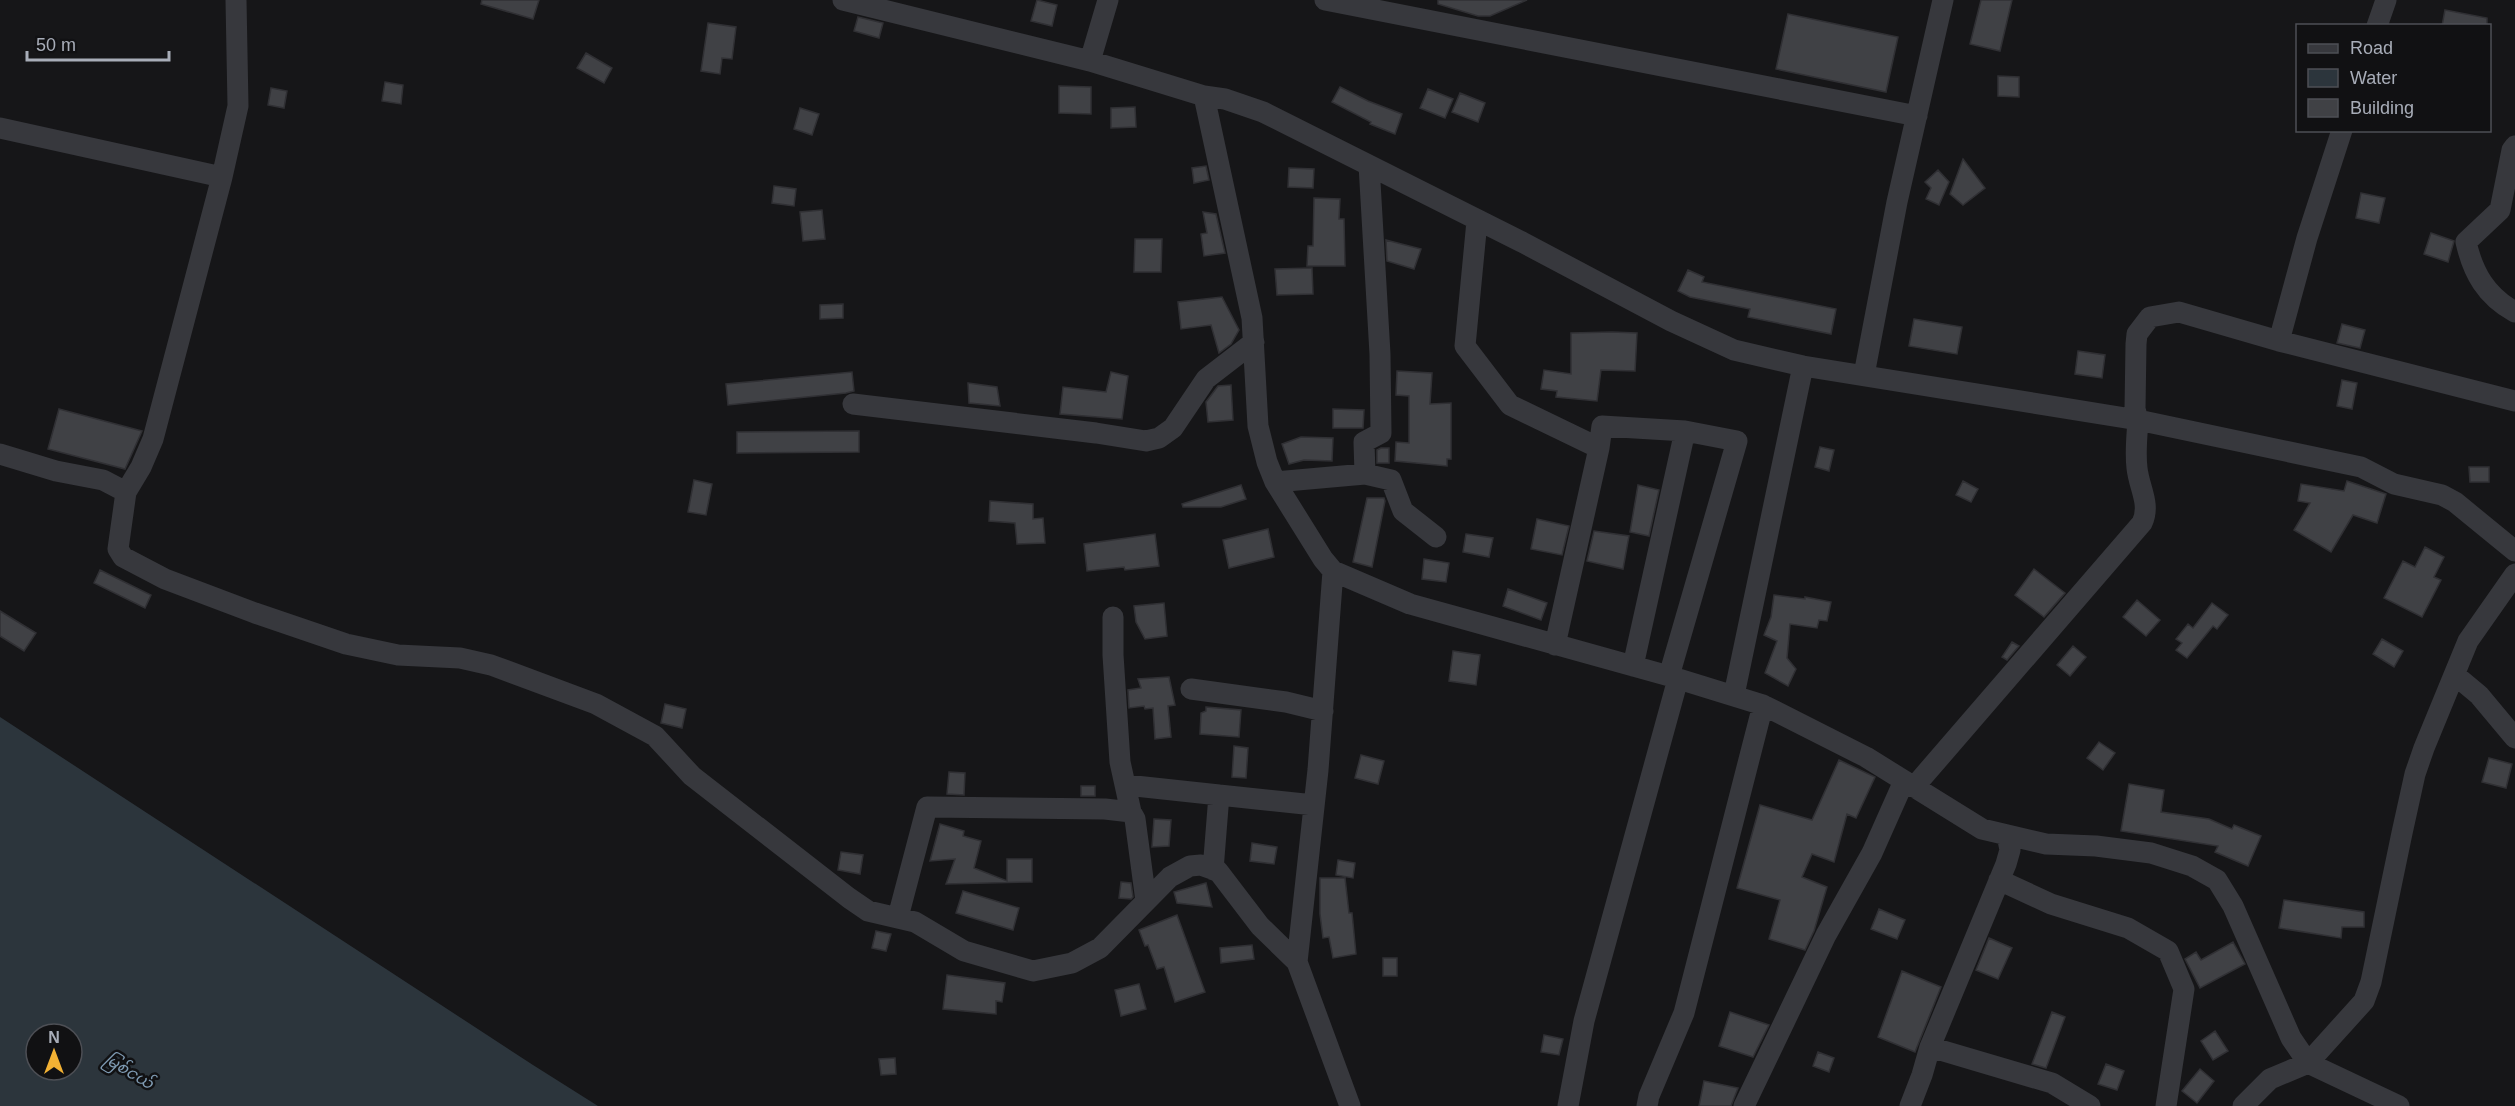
<svg xmlns="http://www.w3.org/2000/svg" width="2515" height="1106" font-family="Arial,'Noto Sans Myanmar',sans-serif">
	<style>
		.water { fill: #2c353c; fill-rule: evenodd }
		.building { fill: #404145; stroke: #303034; stroke-width: 1.5 }
		.lines { fill: none; stroke-linecap: round; stroke-linejoin: round }
		.minor { stroke: #37383d; stroke-width: 21 }
		.labels { text-anchor: middle; dominant-baseline: central; stroke-width: 5; stroke-linejoin: round; paint-order: stroke }
		.water-label { font-size: 16px; font-style: italic; fill: #7f9bb3; stroke: #111113 }
	</style>
	<rect width="100%" height="100%" fill="#161618"/>
	<path class="water" d="M0,717L533,1065L598,1106H0ZM36,1034H72V1070H36Z"/>
	<path class="building" d="M482,0H539L533,19L481,4Z
		M1037,0L1057,5L1052,26L1031,21Z
		M1438,0H1527L1490,16H1478L1438,4Z
		M1981,0H2012L2000,51L1970,44Z
		M2445,10L2487,18V26H2442Z
		M1788,14L1898,37L1886,92L1776,69Z
		M858,17L883,23L879,38L854,31Z
		M708,23L736,27L732,59L722,58L720,74L701,71Z
		M586,53L612,68L604,83L577,68Z
		M1998,76L2019,77V97L1998,96Z
		M385,82L403,85L401,104L382,101Z
		M1059,86L1091,87V114L1059,113Z
		M1340,87L1368,101L1402,114L1395,134L1370,124L1371,122L1332,102Z
		M271,88L287,91L284,108L268,105Z
		M1428,89L1453,99L1445,118L1420,108Z
		M1460,93L1485,103L1478,122L1452,112Z
		M1135,107L1136,127L1111,128V108Z
		M800,108L819,114L812,135L794,129Z
		M1963,159L1985,188L1963,205L1950,194Z
		M1206,166L1209,180L1194,183L1192,168Z
		M1289,168L1314,169L1313,188L1288,187Z
		M1938,170L1949,182L1939,205L1926,199L1931,188L1925,182Z
		M774,186L796,189L794,206L772,203Z
		M2361,193L2385,198L2379,223L2356,218Z
		M1314,198L1340,199L1339,219H1344L1345,266H1307L1308,246H1313Z
		M822,210L825,239L803,241L800,212Z
		M1203,212L1216,214L1225,253L1204,256L1201,234L1207,233Z
		M2431,233L2454,241L2448,262L2424,254Z
		M1135,239H1162L1161,272H1134Z
		M1386,240L1421,249L1414,269L1387,261Z
		M1312,268L1313,294L1277,295L1275,269Z
		M1688,270L1704,277L1702,282L1836,309L1831,334L1748,317L1750,309L1690,297L1678,291Z
		M1222,297L1239,330L1231,344L1219,353L1211,325L1181,329L1178,302Z
		M843,304V318L820,319V305Z
		M1914,319L1962,327L1957,354L1909,346Z
		M2342,324L2365,330L2360,348L2337,343Z
		M1612,332L1637,333L1635,371L1601,370L1597,401L1556,397L1557,391L1541,389L1544,370L1571,374V333Z
		M2078,351L2105,355L2102,378L2075,374Z
		M1397,371L1432,373L1430,404L1451,403V459H1447V466L1395,461L1396,442L1409,443V396L1396,395Z
		M852,372L854,391L846,393L728,405L726,384Z
		M1111,372L1128,376L1122,419L1060,414L1063,387L1106,392Z
		M2342,380L2357,383L2352,409L2337,406Z
		M968,383L997,387L1000,406L969,403Z
		M1231,385L1233,420L1208,422L1206,402L1218,386Z
		M59,409L142,431L125,469L48,449Z
		M1333,409L1364,410L1363,428H1333Z
		M859,431V452L737,453V432Z
		M1301,437L1333,438L1332,461L1304,460L1289,464L1282,444Z
		M1820,447L1834,450L1829,471L1815,467Z
		M1381,448H1389V463H1377V450Z
		M2469,467H2489V482H2470Z
		M694,480L712,484L706,515L688,512Z
		M1963,481L1978,489L1971,502L1956,495Z
		M2347,481L2386,494L2377,523L2353,515L2331,552L2294,530L2310,503L2298,501L2301,484L2344,491Z
		M1241,485L1246,499L1221,507H1183L1182,504Z
		M1638,485L1659,490L1649,536L1630,532Z
		M1367,498H1384L1385,501L1372,567L1353,562Z
		M990,501L1033,504V519L1043,518L1045,543L1017,544L1015,523L989,521Z
		M1537,519L1569,526L1562,555L1531,549Z
		M1268,529L1274,557L1229,568L1223,540Z
		M1594,531L1629,536L1623,569L1587,561Z
		M1155,534L1159,566L1125,570L1124,567L1087,571L1084,544Z
		M1466,534L1493,538L1489,557L1463,552Z
		M2425,547L2444,557L2434,577L2441,580L2422,617L2384,598L2403,561L2415,567Z
		M1424,559L1449,563L1446,582L1422,579Z
		M2034,569L2065,593L2044,617L2015,595Z
		M100,570L151,595L145,608L94,583Z
		M1508,589L1547,603L1541,620L1503,606Z
		M1774,595L1805,599V597L1831,602L1827,621L1819,620L1817,628L1790,624L1787,658L1796,669L1788,686L1765,673L1777,641L1764,635L1771,617Z
		M2137,600L2160,620L2146,636L2123,617Z
		M1164,603L1167,636L1145,639L1136,622L1134,606Z
		M2212,603L2228,615L2217,629L2213,626L2187,658L2176,650L2182,643L2176,639L2188,624L2193,628Z
		M0,611L36,633L24,651L0,636Z
		M2382,639L2403,651L2394,667L2373,654Z
		M2012,642L2019,646L2007,660L2002,657Z
		M2073,646L2086,657L2070,676L2057,665Z
		M1453,651L1480,655L1476,685L1449,681Z
		M1169,677L1175,705L1168,706L1171,737L1155,739L1153,708L1145,709L1144,706L1129,708L1128,690L1141,688L1138,679Z
		M665,704L686,709L682,728L661,723Z
		M1206,707L1241,710L1239,737L1200,734L1201,713L1206,711Z
		M2099,742L2115,753L2103,770L2087,758Z
		M1234,746L1248,748L1246,778L1232,777Z
		M1361,755L1384,761L1378,784L1355,778Z
		M2489,758L2512,764L2506,788L2482,782Z
		M1839,760L1875,777L1856,818L1847,814L1834,862L1812,854L1802,877L1827,887L1814,931L1805,950L1769,939L1780,900L1737,888L1760,805L1812,820Z
		M949,772L965,773L964,795L947,794Z
		M2129,784L2164,790L2161,812L2209,819L2232,829L2234,825L2261,836L2248,866L2215,852L2218,846L2121,831Z
		M1081,786H1095V796H1081Z
		M1154,819L1171,820L1169,846L1152,847Z
		M940,824L964,831L963,836L981,841L974,868L1007,881V859H1032V882L946,884L955,859L930,861Z
		M1252,843L1277,847L1274,864L1250,861Z
		M841,852L863,855L860,874L838,870Z
		M1338,860L1355,863L1353,878L1336,875Z
		M1320,878H1345L1349,913H1352L1356,954L1333,958L1329,937L1323,938L1320,914Z
		M1121,882L1131,883L1133,897L1131,899L1119,898Z
		M1206,883L1212,907L1177,903L1174,892Z
		M963,891L1019,908L1013,930L956,913Z
		M2284,900L2364,912V927H2342L2341,938L2279,928Z
		M1879,909L1905,920L1897,939L1871,929Z
		M1177,915L1205,992L1175,1002L1164,967L1157,969L1148,945L1145,946L1139,930Z
		M876,931L891,934L886,951L872,948Z
		M1989,938L2012,948L1998,979L1976,970Z
		M2233,942L2245,964L2200,988L2185,959L2196,952L2201,960Z
		M1252,945L1254,959L1221,963L1220,948Z
		M1383,958H1397V976H1383Z
		M1902,971L1941,987L1915,1052L1878,1037Z
		M947,975L1005,983L1002,1002L996,1001V1014L943,1009Z
		M1139,984L1146,1009L1121,1016L1115,990Z
		M1730,1012L1769,1025L1753,1057L1719,1046Z
		M2052,1012L2065,1017L2046,1068L2032,1064Z
		M2215,1031L2228,1051L2213,1060L2201,1041Z
		M1544,1035L1563,1039L1559,1055L1541,1052Z
		M1818,1052L1834,1058L1829,1072L1813,1066Z
		M895,1058L896,1074L881,1075L879,1059Z
		M2106,1064L2124,1071L2117,1090L2098,1084Z
		M2200,1069L2214,1081L2197,1103L2182,1091Z
		M1704,1081L1738,1088L1731,1106H1699Z"/>
	<g class="lines">
		<path class="minor" d="M843,0L1090,61L1204,96L1252,318L1258,426L1267,462L1275,482L1323,559L1333,571L1410,604L1669,676L1763,705L1866,757L1982,829L2046,844L2096,846L2151,853L2192,866L2217,880L2233,906L2291,1038L2308,1063L2399,1106
			M1325,0L1917,116
			M2377,26L2386,0
			M1090,61L1108,0
			M1204,96L1225,99L1263,112L1522,242L1671,321L1734,350L1803,366L2138,420L2135,409L2136,344L2137,334L2150,317L2179,312L2279,341L2307,238L2342,130
			M0,128L222,177
			M2515,146L2512,150L2500,210L2466,242C2473,273 2486,296 2515,312
			M1477,221L1465,346L1510,405L1599,448L1555,645
			M2279,341L2515,401
			M1864,375L1897,202L1943,0
			M853,404L1096,433L1146,441L1159,438L1173,428L1206,379L1254,342
			M1599,448L1602,426L1685,431L1737,441L1669,676
			M0,454L56,471L103,480L126,492L118,549L123,557L165,579L255,613L346,644L398,655L460,658L491,665L596,704L655,736L692,776L849,898L868,911L915,922L964,951L1033,971L1072,963L1100,948L1170,877L1190,866L1201,865L1218,871L1260,926L1297,962
			M1365,474L1364,442L1381,433L1380,354L1369,165
			M1275,482L1365,474L1391,480L1403,511L1436,537
			M126,492L141,467L153,439L222,177L238,106L236,0
			M1333,571L1318,770L1297,962L1350,1106
			M1113,617V655L1120,762L1131,812L1135,819L1146,901
			M1633,666L1685,431
			M2455,675L2479,695L2515,738
			M1191,689L1286,702L1323,711
			M1734,695L1803,366
			M1126,785L1219,795L1213,870
			M1914,787L2142,523C2151,504 2139,488 2137,468C2135,452 2137,436 2138,420L2361,467L2394,484L2442,495L2455,502L2515,551
			M1219,795L1314,805
			M1999,880L2051,904L2128,928L2168,951L2184,989L2166,1106
			M898,917L927,807L1105,809L1131,812
			M1930,1047L2052,1083L2090,1106
			M1568,1106L1584,1021L1678,679
			M1647,1106L1649,1096L1684,1013L1763,705
			M1744,1106L1826,935L1872,853L1904,781
			M1910,1106L1922,1075L1930,1047L2006,864L2010,850L2007,835
			M2243,1106L2270,1079L2308,1063L2364,1001L2371,982L2402,833L2415,774L2424,748L2468,641L2515,574"/>
	</g>
	<g class="labels">
		<g class="water-label">
			<text transform="translate(129 1071) rotate(31)">မြစ်ငယ်</text>
		</g>
	</g>
	<rect x="2296" y="24" width="195" height="108" fill="#111113" stroke="#4d4f55" stroke-width="1.5"/>
	<rect x="2308" y="44" width="30" height="9" fill="#37383d" stroke="#4d4f55" stroke-width="1.5"/>
	<text x="2350" y="54" font-size="18" fill="#a8adb8">Road</text>
	<rect x="2308" y="69" width="30" height="18" fill="#2c353c" stroke="#4d4f55" stroke-width="1.5"/>
	<text x="2350" y="84" font-size="18" fill="#a8adb8">Water</text>
	<rect x="2308" y="99" width="30" height="18" fill="#404145" stroke="#4d4f55" stroke-width="1.5"/>
	<text x="2350" y="114" font-size="18" fill="#a8adb8">Building</text>
	<g transform="translate(54 1052)"><circle r="28" fill="#111113" stroke="#4d4f55" stroke-width="1.5"/>
	<path d="M0-4.5L10 22L0 15L-10 22Z" fill="#f2b134"/>
	<text y="-9" font-size="16" font-weight="bold" text-anchor="middle" fill="#a8adb8">N</text>
	</g>
	<path d="M27 51v9h142v-9" fill="none" stroke="#a8adb8" stroke-width="3"/>
	<text x="36" y="51" font-size="18" fill="#a8adb8" stroke="#111113" stroke-width="4.5" paint-order="stroke">50 m</text>
</svg>
